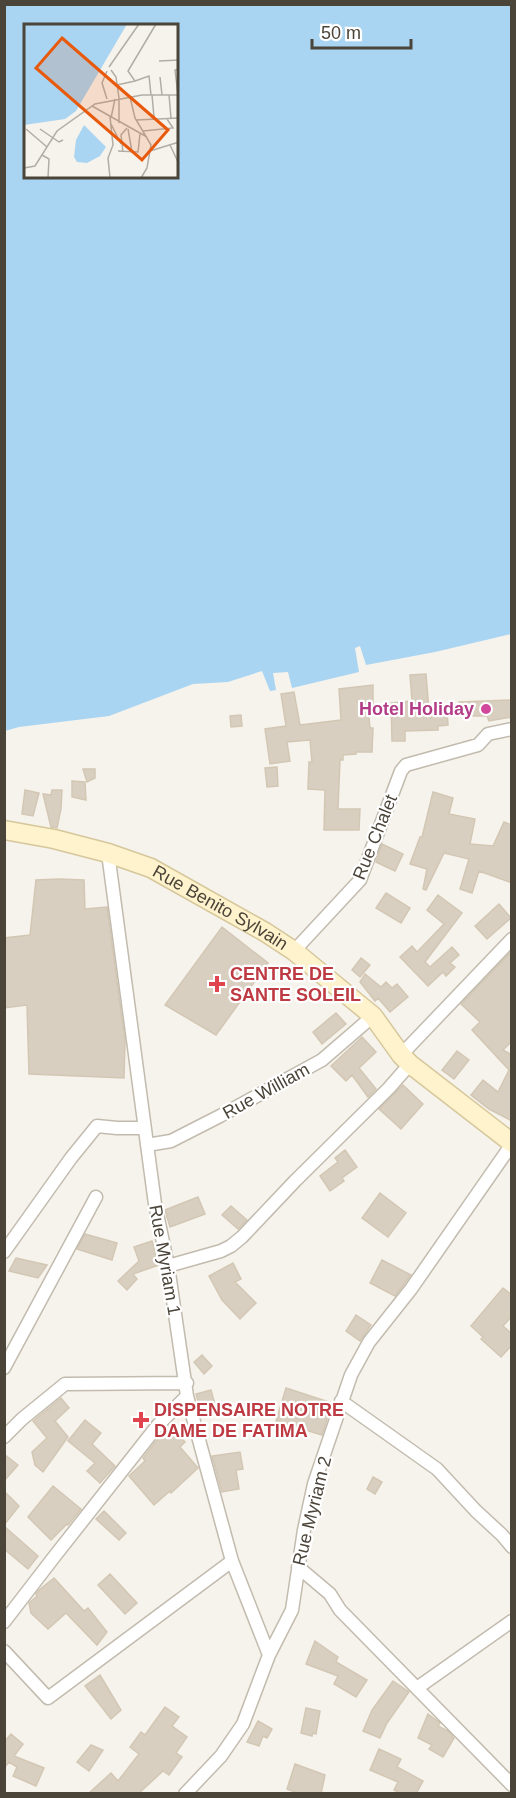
<svg xmlns="http://www.w3.org/2000/svg" width="516" height="1798" font-family="Arial,sans-serif">
	<style>
		.water { fill: #a9d4f2; fill-rule: evenodd }
		.building { fill: #d8cfc1; stroke: #d3c7b4; stroke-width: 1.5 }
		.lines { fill: none; stroke-linecap: round; stroke-linejoin: round }
		.minor-casing { stroke: #c2bbae; stroke-width: 15 }
		.secondary-casing { stroke: #d6c79b; stroke-width: 21 }
		.minor { stroke: #fff; stroke-width: 12 }
		.secondary { stroke: #fff3cd; stroke-width: 18 }
		.hotel-dot { fill: #d1479c; stroke: #fff; stroke-width: 2 }
		.health-dot { fill: #e0444e; stroke: #fff; stroke-width: 2 }
		.labels { text-anchor: middle; dominant-baseline: central; stroke-width: 4.5; stroke-linejoin: round; paint-order: stroke }
		.hotel-label { font-size: 18px; font-weight: bold; fill: #b23c85; stroke: #fff; text-anchor: end }
		.street-label { font-size: 18px; fill: #4b4439; stroke: #fff }
		.health-label { font-size: 18px; font-weight: bold; fill: #be3a42; stroke: #fff; text-anchor: start }
		.inset-road { fill: none; stroke: #b2ada4; stroke-width: 1.5 }
		.view { fill: #e8590c; fill-opacity: 0.15; stroke: #e8590c; stroke-width: 3 }
		.inset-edge { fill: none; stroke: #4b4439; stroke-width: 3 }
	</style>
	<rect width="100%" height="100%" fill="#f6f3ec"/>
	<path class="water" d="M4,5H511V634L435,652L366,665L360,646L355,648L359,672L292,688L288,672L273,673L276,690L270,691L262,671L228,682L193,684L109,716L19,727L5,731ZM26,26H177V177H26Z"/>
	<path class="building" d="M426,674L429,711L447,710L448,725L438,726V730L405,731V741H392L391,703L412,701L410,675Z
		M373,685V707H368L370,728H373L372,752H356V754L343,755V760H340L338,809H360L359,830H324L325,790L308,789L309,762H312L310,740L287,742L290,761L270,764L265,729L286,726L281,694L294,692L300,725L341,720L339,689Z
		M512,700V717L489,721L487,716H462L459,702Z
		M241,715L242,726L231,727L230,716Z
		M277,767L278,786L267,787L265,768Z
		M83,769H95V778L87,782Z
		M72,781L85,782L86,800L72,797Z
		M25,790L39,793L33,816L22,814Z
		M52,790H62L61,809L57,828L51,827L43,794L51,795Z
		M433,792L453,798L449,814L475,819L470,844L493,846L504,822L512,825V883L479,871L472,893L460,889L469,859L444,853L426,890L423,889L427,869L410,864L420,837H422Z
		M382,844L403,854L395,871L376,862Z
		M59,879L84,880L85,909L107,907L125,1041L124,1078L29,1074L27,1005L4,1008V938L30,935L36,880Z
		M386,893L410,908L401,923L376,908Z
		M438,895L462,913L425,962L430,967L452,947L459,955L450,963L455,967L446,976L443,972L428,986L400,957L412,946L417,952L444,924L427,910Z
		M499,904L511,918L487,939L475,926Z
		M222,927L268,963L216,1035L165,1005Z
		M512,951V1041L503,1050L512,1055V1121L489,1109L471,1095L483,1080L498,1092L509,1070L472,1030L480,1022L461,1004Z
		M361,958L370,965L360,977L352,970Z
		M365,974L381,987L386,982L392,988L397,984L408,997L390,1012L378,998L375,1001L360,982Z
		M336,1013L346,1024L322,1044L313,1032Z
		M362,1037L376,1052L359,1068L376,1089L368,1097L352,1075L346,1081L331,1066Z
		M457,1051L469,1060L454,1079L442,1070Z
		M403,1085L423,1104L401,1129L379,1109Z
		M345,1150L357,1167L342,1178L344,1181L330,1191L320,1176L338,1162L335,1158Z
		M380,1193L406,1213L388,1237L362,1218Z
		M198,1197L205,1214L170,1227L165,1210Z
		M231,1206L247,1220L238,1229L222,1215Z
		M85,1234L117,1243L112,1260L77,1249Z
		M152,1241L159,1265L133,1274L137,1279L127,1290L118,1281L139,1261L134,1247Z
		M16,1258L47,1265L38,1278L9,1271Z
		M382,1260L411,1275L395,1296L370,1283Z
		M233,1263L241,1279L235,1282L256,1303L240,1319L222,1300L209,1276Z
		M503,1288L512,1295V1316L503,1326L512,1334V1345L501,1357L481,1339L483,1337L471,1326Z
		M356,1315L371,1325L360,1341L346,1331Z
		M202,1355L212,1366L204,1374L194,1362Z
		M286,1388L332,1403L322,1435L276,1421Z
		M211,1390L217,1412L202,1416L196,1394Z
		M61,1398L69,1408L55,1421L68,1437L43,1472L35,1465L32,1452L47,1438L33,1421Z
		M85,1420L101,1433L92,1444L115,1466L100,1483L87,1471L95,1463L68,1441Z
		M170,1426L185,1442L180,1447L198,1468L171,1493L170,1491L154,1505L129,1476L145,1461L143,1458L160,1436Z
		M240,1452L243,1469L236,1470L239,1489L222,1492L212,1456Z
		M4,1454L18,1465L4,1481Z
		M373,1477L382,1482L375,1494L367,1489Z
		M53,1486L81,1509L68,1525L67,1524L51,1540L28,1517Z
		M4,1491L19,1506L4,1525Z
		M104,1511L126,1533L119,1540L96,1519Z
		M4,1526L38,1556L28,1569L4,1549Z
		M110,1574L137,1603L125,1614L98,1585Z
		M54,1578L84,1611L88,1608L107,1632L97,1645L66,1613L48,1629L31,1613L29,1603L37,1596L36,1594L39,1590Z
		M315,1641L338,1657L336,1662L367,1680L356,1697L334,1684L338,1676L306,1664Z
		M100,1675L121,1710L111,1719L85,1686Z
		M393,1681L409,1692L387,1723L380,1738L363,1731L372,1710Z
		M165,1707L179,1717L172,1726L187,1737L176,1753L182,1757L169,1775L163,1771L138,1794H88L111,1773L118,1781L139,1754L130,1747L141,1732L145,1735Z
		M306,1708L320,1711L316,1734L313,1733L312,1736L301,1733Z
		M428,1714L440,1723L438,1726L448,1731L454,1738L443,1757L429,1749L432,1745L418,1738Z
		M258,1721L272,1729L267,1738L263,1736L259,1746L247,1742Z
		M11,1734L23,1744L14,1756L44,1768L36,1786L13,1776L17,1767L9,1762L4,1768V1742Z
		M91,1745L103,1750L89,1771L77,1762Z
		M379,1749L401,1759L397,1767L423,1781L416,1794H402L394,1790L398,1782L370,1770Z
		M295,1764L325,1775L321,1794H300L287,1789Z"/>
	<g class="lines">
		<g class="minor-casing">
			<path id="minor" d="M108,853L155,1204L168,1266L187,1396L232,1561L269,1655
				M294,951L360,880L401,771L406,765L478,745L488,734L512,729
				M401,1055L512,939
				M147,1145L171,1141L220,1116L322,1060L373,1016
				M4,1252L71,1158L97,1126L117,1128H145
				M168,1266L221,1251L231,1246L242,1237L295,1181L389,1088L410,1064
				M4,1368L96,1197
				M341,1401L437,1469L476,1511L502,1535L512,1547
				M4,1437L22,1419L65,1384L187,1383
				M298,1567L330,1594L340,1610L512,1785
				M4,1622L54,1557L158,1425L187,1396
				M4,1651L48,1698L232,1561
				M417,1688L512,1621
				M185,1794L221,1756L243,1724L269,1655L292,1610L304,1530L314,1484L351,1375L369,1342L411,1289L512,1144"/>
		</g>
		<g class="secondary-casing">
			<g id="secondary">
				<path id="s1" d="M4,830L54,839L108,853L151,868L265,932L294,951L373,1016L401,1055L410,1064L512,1143"/>
			</g>
		</g>
		<use href="#minor" class="minor"/>
		<use href="#secondary" class="secondary"/>
	</g>
	<circle class="hotel-dot" cx="486" cy="709" r="6"/>
	<g class="health-dot">
		<path d="M214 975h6v6h6v6h-6v6h-6v-6h-6v-6h6z"/>
		<path d="M138 1411h6v6h6v6h-6v6h-6v-6h-6v-6h6z"/>
	</g>
	<g class="labels">
		<g class="hotel-label">
			<text x="474" y="709">Hotel Holiday</text>
		</g>
		<g class="street-label">
			<text transform="translate(375 837) rotate(-68)">Rue Chalet</text>
			<text stroke="none"><textPath href="#s1" startOffset="232">Rue Benito Sylvain</textPath></text>
			<text transform="translate(266 1091) rotate(-29)">Rue William</text>
			<text transform="translate(165 1260) rotate(80)">Rue Myriam 1</text>
			<text transform="translate(312 1511) rotate(-76)">Rue Myriam 2</text>
		</g>
		<g class="health-label">
			<text x="230" y="974">CENTRE DE<tspan x="230" dy="21">SANTE SOLEIL</tspan></text>
			<text x="154" y="1410">DISPENSAIRE NOTRE<tspan x="154" dy="21">DAME DE FATIMA</tspan></text>
		</g>
	</g>
	<g transform="translate(24 24)">
		<rect width="154" height="154" fill="#f6f3ec"/>
		<path d="M0,0H103L52,87L41,95L0,101ZM60,101L82,123L76,132L63,139L53,138L50,133L52,116Z" fill="#a9d4f2"/>
		<path class="inset-road" d="M135,37L155,36M85,43L115,0M87,46L92,53L95,74M136,53L138,71M111,57L125,52L127,71M93,61L111,57L104,47L132,0M128,71L130,93M145,71L147,94M154,71L151,46H155M106,73L111,94L127,121L123,144L117,154M83,75L78,59L83,47M68,82L123,113M86,93L89,121L84,134L86,154M87,94L91,75M112,96L155,94M95,99V74M87,100L97,120M2,105L23,123M16,105L35,118L39,116M104,105L108,128M119,107L149,104L143,95M146,121L155,140M94,127L114,128L116,110M126,127L155,118M99,128L97,111L103,104M18,131L25,135L24,154M0,144L11,142L33,107L71,80L118,71H155"/>
		<path class="view" d="M38,14L144,106L118,136L12,44Z"/>
		<rect width="154" height="154" class="inset-edge"/>
	</g>
	<rect width="516" height="1798" fill="none" stroke="#4b4439" stroke-width="12"/>
	<path d="M312 39v9h99v-9" fill="none" stroke="#4b4439" stroke-width="3"/>
	<text x="321" y="39" font-size="18" fill="#4b4439" stroke="#ffffff" stroke-width="4.5" paint-order="stroke">50 m</text>
</svg>
